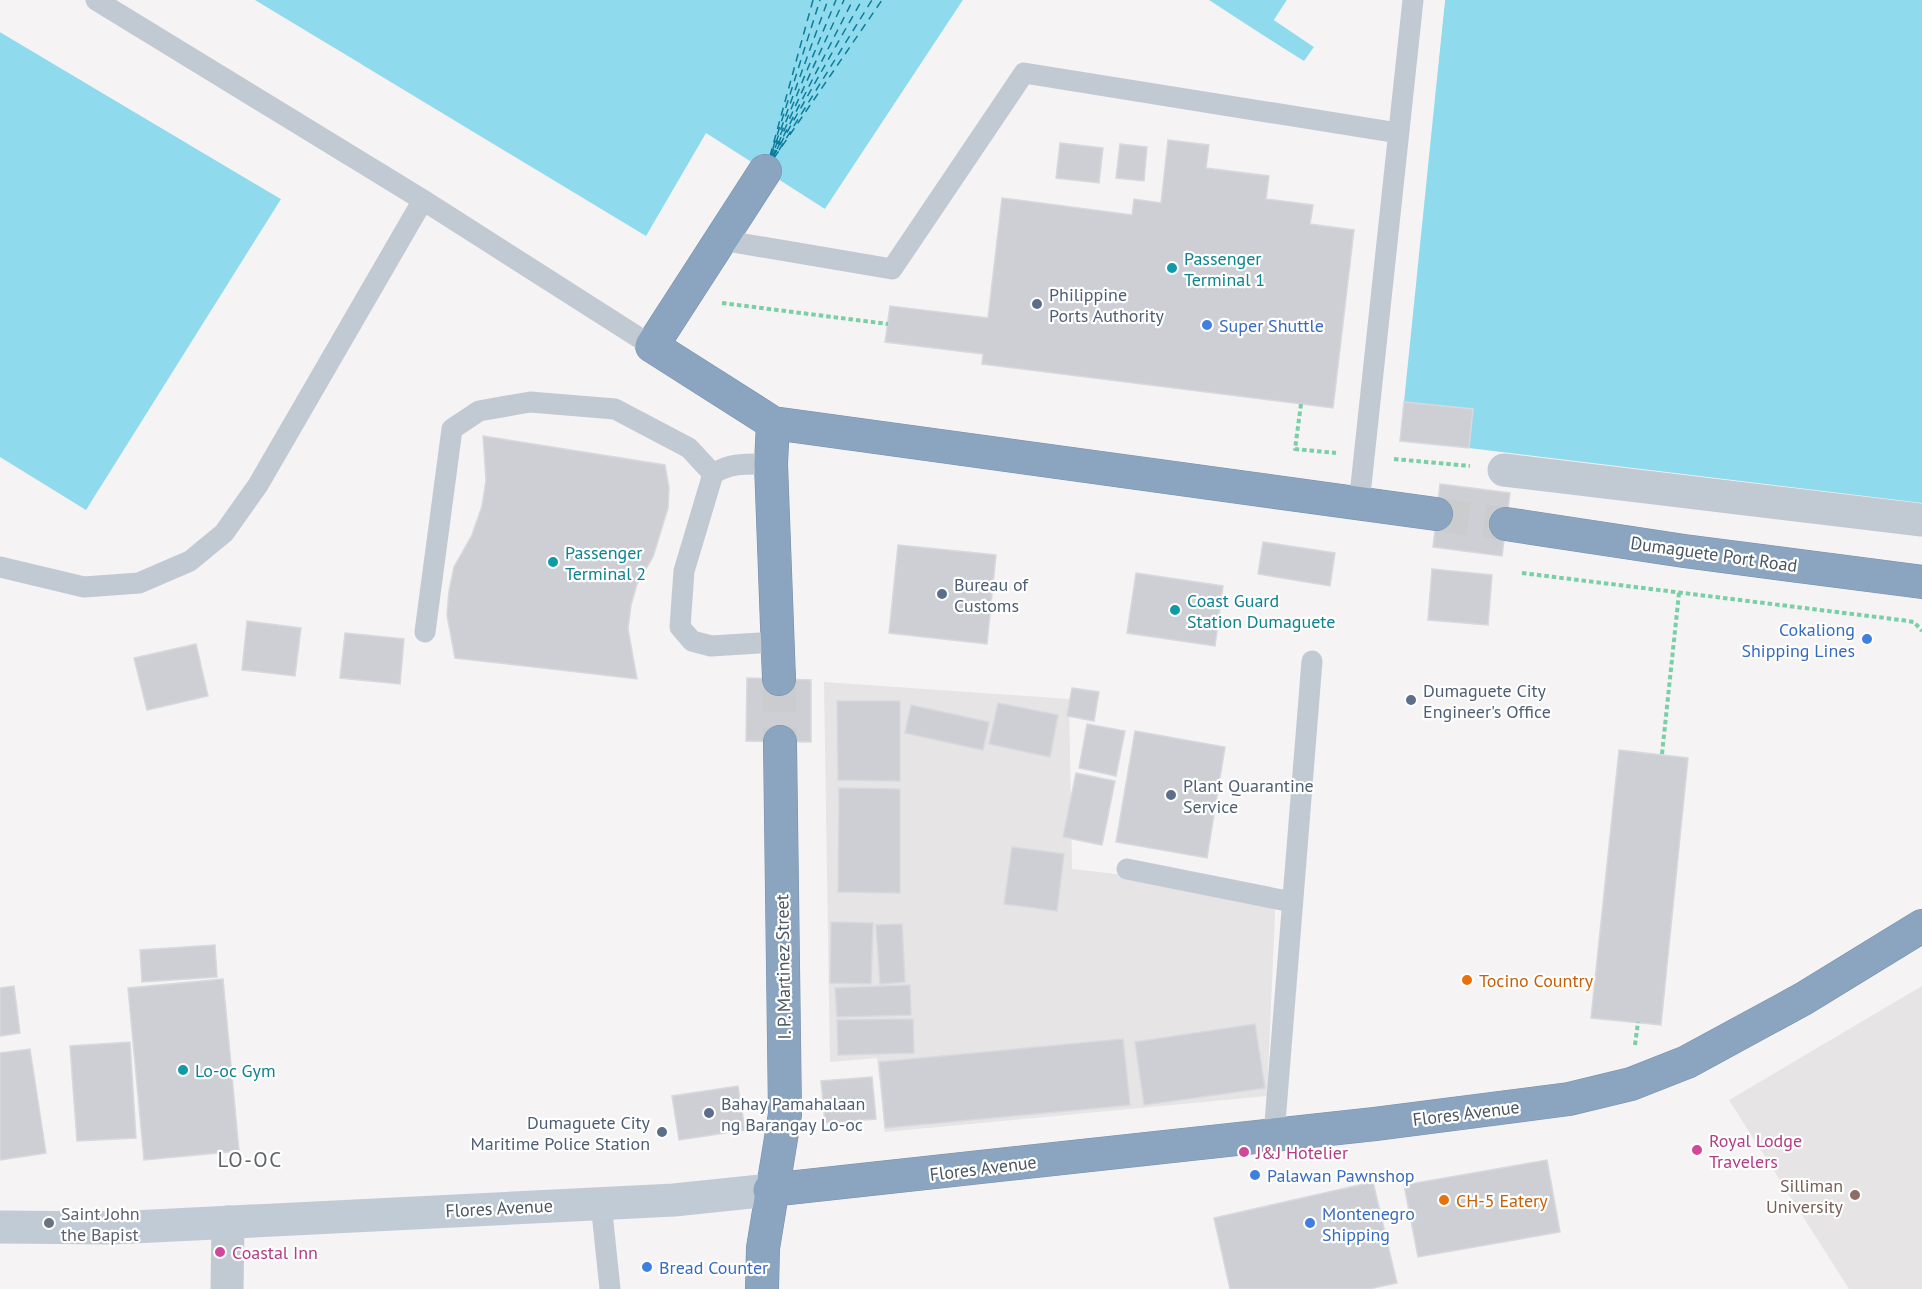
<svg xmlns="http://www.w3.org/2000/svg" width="1922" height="1289" font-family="'PT Sans',sans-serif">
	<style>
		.education { fill: #e6e4e5 }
		.water { fill: #90daee }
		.pier { fill: #f5f3f3 }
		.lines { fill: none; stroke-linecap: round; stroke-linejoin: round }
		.ferry { stroke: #0c7c9b; stroke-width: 1.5; stroke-dasharray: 8 6; stroke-linecap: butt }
		.building { fill: #cdcfd5; stroke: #d7d9de; stroke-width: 1.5 }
		.highway-tunnel { stroke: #caccce; stroke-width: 33; stroke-dasharray: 33 16; stroke-linecap: butt }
		.highway-casing { stroke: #7690ad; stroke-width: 34 }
		.path { stroke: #7ad0a6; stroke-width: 4; stroke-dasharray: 4.5 3; stroke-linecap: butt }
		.lane { stroke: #c1cad2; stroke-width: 21 }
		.street { stroke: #c1cad2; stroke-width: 33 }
		.secondary { stroke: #c1cbd6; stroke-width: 33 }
		.highway { stroke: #8ba5c1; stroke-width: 33 }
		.culture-dot { fill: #0f9aa8; stroke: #fff; stroke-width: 2 }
		.service-dot { fill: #5c6f8a; stroke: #fff; stroke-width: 2 }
		.shop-dot { fill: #3f7fe0; stroke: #fff; stroke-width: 2 }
		.food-dot { fill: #e8710a; stroke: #fff; stroke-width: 2 }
		.hotel-dot { fill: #d1479c; stroke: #fff; stroke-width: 2 }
		.education-dot { fill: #8d6e63; stroke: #fff; stroke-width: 2 }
		.worship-dot { fill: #6b7280; stroke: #fff; stroke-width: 2 }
		.labels { text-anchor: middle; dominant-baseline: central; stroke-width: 4.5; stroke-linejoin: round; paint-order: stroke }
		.culture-label { font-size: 18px; fill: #0d838f; stroke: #fff; text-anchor: start }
		.service-label { font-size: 18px; fill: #4e5e75; stroke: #fff; text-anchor: start }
		.shop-label { font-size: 18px; fill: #366cbe; stroke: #fff; text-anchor: start }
		.street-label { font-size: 18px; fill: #4a5661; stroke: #fff }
		.food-label { font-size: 18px; fill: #c56008; stroke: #fff; text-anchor: start }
		.hotel-label { font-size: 18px; fill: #b23c85; stroke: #fff; text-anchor: start }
		.education-label { font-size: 18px; fill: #785e54; stroke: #fff; text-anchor: end }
		.worship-label { font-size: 18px; fill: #5b616d; stroke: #fff; text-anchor: start }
		.quarter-label { font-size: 21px; letter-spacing: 1.5px; fill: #5f6368; stroke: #fff }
	</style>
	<rect width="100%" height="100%" fill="#f5f3f3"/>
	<path class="education" d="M824,682L1069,699L1072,869L1276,892L1267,1096L885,1132L877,1058L830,1062Z
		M1922,986V1289H1849L1729,1100Z"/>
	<path class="water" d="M255,0H963L825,209L706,133L646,236Z
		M1209,0H1287L1274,20L1314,47L1304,62Z
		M1445,0H1922V503L1469,448L1472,409L1404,402Z
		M0,32L281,199L86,510L0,457Z"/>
	<path class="pier" d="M252,0L361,64L359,66L254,3Z
		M963,0L965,2L827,211L825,209Z
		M1206,0L1304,61L1314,47L1274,20L1287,0H1290L1278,19L1316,44L1317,48L1307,62L1303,64Z
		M1442,0H1445L1435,91L1432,90Z
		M0,29L282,197L281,199L0,32Z"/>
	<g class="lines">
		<path class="ferry" d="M773,148L820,0
			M775,148L836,0
			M777,149L853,0
			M779,150L872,0
			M770,156L813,0
			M771,156L828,0
			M772,157L844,0
			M773,157L862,0
			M774,158L882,0"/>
	</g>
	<path class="building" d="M1168,140L1209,145L1206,168L1269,176L1266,199L1313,205L1310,224L1354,230L1333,408L982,364L983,354L885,342L890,306L988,318L1002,198L1132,215L1134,199L1161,203Z
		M1060,143L1103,148L1099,183L1056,178Z
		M1120,144L1147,147L1144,181L1116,178Z
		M1404,402L1473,409L1469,448L1400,441Z
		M483,436L665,465L669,488L668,508L653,557L637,584L631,605L628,629L637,679L455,658L447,615L449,591L454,567L472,535L482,506L486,480Z
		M1440,484L1510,493L1502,556L1433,547Z
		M1263,542L1335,553L1330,586L1258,574Z
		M898,545L996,555L987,644L889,633Z
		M1432,569L1492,575L1488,625L1428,620Z
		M1136,573L1223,586L1215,646L1127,633Z
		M247,621L301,628L295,676L242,670Z
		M345,633L404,639L400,684L340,678Z
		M196,644L208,696L147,710L134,658Z
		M747,678L811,680V742L746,741Z
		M1072,688L1099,692L1094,721L1067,716Z
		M837,701H900V781L838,780Z
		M998,703L1058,715L1050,757L989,744Z
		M911,705L989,722L983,750L905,733Z
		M1087,724L1125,731L1116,776L1079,768Z
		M1135,731L1225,747L1207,858L1116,842Z
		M1619,750L1688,758L1661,1025L1591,1018Z
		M1076,773L1115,781L1102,845L1063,837Z
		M839,788L900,789V893L838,892Z
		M1012,847L1064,854L1057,911L1004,904Z
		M831,922L873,923L871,984L830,983Z
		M902,924L905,982L880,984L876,925Z
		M215,945L217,977L142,982L140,950Z
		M223,979L239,1151L144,1160L128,988Z
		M910,985L911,1015L837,1017L835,988Z
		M14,986L20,1033L0,1036V988Z
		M913,1019L914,1053L838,1055L837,1020Z
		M1255,1024L1265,1088L1144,1105L1135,1042Z
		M1123,1039L1130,1105L885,1128L879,1062Z
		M130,1042L136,1138L77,1141L70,1046Z
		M30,1049L46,1153L0,1160V1053Z
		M872,1077L876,1119L825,1123L821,1081Z
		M738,1086L745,1130L679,1140L672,1096Z
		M1547,1160L1560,1232L1418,1257L1404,1185Z
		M1373,1182L1397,1283L1369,1289H1230L1214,1218Z"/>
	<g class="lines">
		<path class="highway-tunnel" d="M1436,514L1506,524
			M779,679L780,742"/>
		<g class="highway-casing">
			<path id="highway" d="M765,171L652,346L773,423L1436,514
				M773,423L771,464L779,679
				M1506,524L1684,551L1922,582
				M770,1190L1375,1124L1569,1099L1631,1084L1687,1062L1803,999L1922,926
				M762,1289L763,1248L785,1114L780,742"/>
		</g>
		<path class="path" d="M722,303L888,324
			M1301,404L1295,449L1336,453
			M1394,459L1470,466
			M1522,573L1901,620L1914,622L1922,631
			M1662,754L1679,593
			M1635,1045L1638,1022"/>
		<path class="lane" d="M96,0L423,200L652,346
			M721,240L892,269L1024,73L1398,133
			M771,464C750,464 731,462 713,474L684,571L680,627L692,641L711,646L777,642
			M1359,504L1413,0
			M0,567L84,587L139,583L190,561L224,533L258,485L423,200
			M425,632L452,429L479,411L530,402L615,409L689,448L713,474
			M1127,869L1292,902
			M1274,1135L1312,661
			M601,1203L610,1289"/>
		<path class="street" d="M1504,470L1922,520
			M227,1289L228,1222"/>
		<path class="secondary" d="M0,1227L113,1228L674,1200L770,1190"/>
		<use href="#highway" class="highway"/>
	</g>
	<g class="culture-dot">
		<circle cx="1172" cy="268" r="6"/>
		<circle cx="553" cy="562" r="6"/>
		<circle cx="1175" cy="610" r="6"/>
		<circle cx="183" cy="1070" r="6"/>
	</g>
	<g class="service-dot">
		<circle cx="1037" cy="304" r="6"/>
		<circle cx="942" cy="594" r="6"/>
		<circle cx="1411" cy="700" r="6"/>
		<circle cx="1171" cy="795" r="6"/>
		<circle cx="709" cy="1113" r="6"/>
		<circle cx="662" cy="1132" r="6"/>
	</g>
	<g class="shop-dot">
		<circle cx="1207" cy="325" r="6"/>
		<circle cx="1867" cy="639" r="6"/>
		<circle cx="1255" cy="1175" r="6"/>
		<circle cx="1310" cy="1223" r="6"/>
		<circle cx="647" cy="1267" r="6"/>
	</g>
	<g class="food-dot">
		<circle cx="1467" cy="980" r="6"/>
		<circle cx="1444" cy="1200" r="6"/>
	</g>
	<g class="hotel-dot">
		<circle cx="1697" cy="1150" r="6"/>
		<circle cx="1244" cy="1152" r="6"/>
		<circle cx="220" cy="1252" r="6"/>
	</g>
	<circle class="education-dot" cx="1855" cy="1195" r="6"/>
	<circle class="worship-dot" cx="49" cy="1223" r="6"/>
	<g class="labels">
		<g class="culture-label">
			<text x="1184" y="258">Passenger<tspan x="1184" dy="21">Terminal 1</tspan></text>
			<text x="565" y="552">Passenger<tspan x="565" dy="21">Terminal 2</tspan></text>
			<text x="1187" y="600">Coast Guard<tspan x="1187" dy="21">Station Dumaguete</tspan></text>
			<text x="195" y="1070">Lo-oc Gym</text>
		</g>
		<g class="service-label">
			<text x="1049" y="294">Philippine<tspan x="1049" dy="21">Ports Authority</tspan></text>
			<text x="954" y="584">Bureau of<tspan x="954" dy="21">Customs</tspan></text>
			<text x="1423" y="690">Dumaguete City<tspan x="1423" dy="21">Engineer's Office</tspan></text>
			<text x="1183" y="785">Plant Quarantine<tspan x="1183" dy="21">Service</tspan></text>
			<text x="721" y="1103">Bahay Pamahalaan<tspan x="721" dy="21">ng Barangay Lo-oc</tspan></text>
			<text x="650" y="1122" text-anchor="end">Dumaguete City<tspan x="650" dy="21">Maritime Police Station</tspan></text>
		</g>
		<g class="shop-label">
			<text x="1219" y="325">Super Shuttle</text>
			<text x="1855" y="629" text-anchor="end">Cokaliong<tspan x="1855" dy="21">Shipping Lines</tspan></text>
			<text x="1267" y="1175">Palawan Pawnshop</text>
			<text x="1322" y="1213">Montenegro<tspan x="1322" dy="21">Shipping</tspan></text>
			<text x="659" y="1267">Bread Counter</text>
		</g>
		<g class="street-label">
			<text transform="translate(1714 554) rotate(8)">Dumaguete Port Road</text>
			<text transform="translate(783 967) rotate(-91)">I. P. Martinez Street</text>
			<text transform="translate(1466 1113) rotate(-7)">Flores Avenue</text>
			<text transform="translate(983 1168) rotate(-7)">Flores Avenue</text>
			<text transform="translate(499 1208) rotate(-3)">Flores Avenue</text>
		</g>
		<g class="food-label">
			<text x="1479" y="980">Tocino Country</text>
			<text x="1456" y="1200">CH-5 Eatery</text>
		</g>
		<g class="hotel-label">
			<text x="1709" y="1140">Royal Lodge<tspan x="1709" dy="21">Travelers</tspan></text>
			<text x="1256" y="1152">J&amp;J Hotelier</text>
			<text x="232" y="1252">Coastal Inn</text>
		</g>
		<g class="education-label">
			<text x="1843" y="1185">Silliman<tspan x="1843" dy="21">University</tspan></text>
		</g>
		<g class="worship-label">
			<text x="61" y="1213">Saint John<tspan x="61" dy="21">the Bapist</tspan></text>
		</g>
		<g class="quarter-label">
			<text x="250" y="1159">LO-OC</text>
		</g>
	</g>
</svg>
